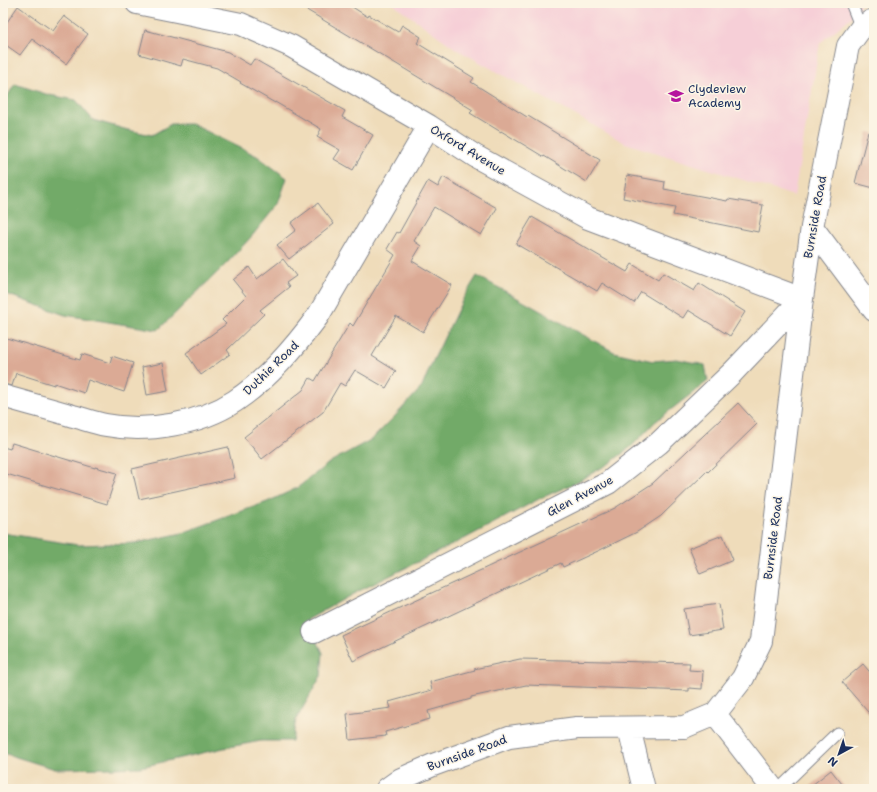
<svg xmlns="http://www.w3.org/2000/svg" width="877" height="792" font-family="'Shantell Sans',sans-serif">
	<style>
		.built { fill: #f6cfd7 }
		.forest { fill: #72aa68; stroke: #466c63 }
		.building { fill: #dbaa95 }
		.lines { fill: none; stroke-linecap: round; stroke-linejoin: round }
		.lane-casing { stroke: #85868c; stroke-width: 13 }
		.street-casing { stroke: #85868c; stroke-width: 24 }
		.lane { stroke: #fff; stroke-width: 11 }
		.street { stroke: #fff; stroke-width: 22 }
		.labels { text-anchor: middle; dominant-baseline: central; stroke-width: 3; stroke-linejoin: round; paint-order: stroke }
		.poi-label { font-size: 12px; fill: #1b2f5e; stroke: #fcf5e5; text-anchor: start }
		.street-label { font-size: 12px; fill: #1b2f5e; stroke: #fcf5e5 }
	</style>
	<rect width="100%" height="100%" fill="#fcf5e5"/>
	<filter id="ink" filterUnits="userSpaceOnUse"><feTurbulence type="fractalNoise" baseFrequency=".025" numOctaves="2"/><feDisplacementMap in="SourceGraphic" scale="8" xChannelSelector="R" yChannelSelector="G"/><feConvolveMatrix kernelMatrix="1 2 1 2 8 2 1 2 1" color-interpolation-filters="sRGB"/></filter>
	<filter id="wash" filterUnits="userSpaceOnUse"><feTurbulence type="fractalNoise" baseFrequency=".012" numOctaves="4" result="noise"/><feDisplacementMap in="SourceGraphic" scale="16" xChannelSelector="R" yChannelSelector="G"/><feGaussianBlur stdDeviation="0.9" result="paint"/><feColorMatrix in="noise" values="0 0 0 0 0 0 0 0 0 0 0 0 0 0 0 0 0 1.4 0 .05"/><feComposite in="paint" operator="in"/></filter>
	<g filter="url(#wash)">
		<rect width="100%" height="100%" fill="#efdcba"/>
		<path class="built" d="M392,3H860V10L820,43L794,196L625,143L456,49Z"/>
		<path class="forest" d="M15,84L49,95L76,100L93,120L128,130L152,135L171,124H192L257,156L287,178L278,204L252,236L225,265L158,330L65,315L3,293V103Z
			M477,276L503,290L614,352L653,361L677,359L705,365L708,381L655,422L632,446L610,463L575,483L539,499L466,538L353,594L307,620L323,653L321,676L296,720L292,741H261L224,748L141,767L113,768L55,769L3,753V533L78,545L136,543L182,533L267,502L297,488L330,462L372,439L395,416L422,387L430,367L464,297Z"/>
		<g id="blocks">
			<path class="building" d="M295,3H346L368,17L369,15L398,32L402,25L421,37L417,43L474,78L471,82L527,117L528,116L600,160L587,182L544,156V157L501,131V132L470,113L473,110Z
				M18,6L53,31L64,16L88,34L66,64L32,39L20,55L3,43V28Z
				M145,30L228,52L250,65L254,59L345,111L342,117L373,135L353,170L334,159L340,150L317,137L321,129L275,102V103L240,83L241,82L217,68L183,59L181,66L139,54Z
				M868,132L874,133V188L855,183Z
				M627,175L665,182L664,189L727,201L728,199L763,205L758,232L673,215L675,208L623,198Z
				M443,177L497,208L481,235L434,207L414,241L421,246L412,261L452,285L423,332L396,316L372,356L396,371L386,388L355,370L345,386L340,383L323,412L262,459L244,437L303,390L310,378L315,381L350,323L353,326L395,255L387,249L397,232L399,233L428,181L438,187Z
				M318,203L334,224L289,259L277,245L296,230L291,223Z
				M532,217L627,272L632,264L658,280L663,273L694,291L699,283L745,312L730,336L688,310L683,318L641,292L634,303L602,283L597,291L516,244Z
				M283,259L296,276L286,283L289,287L260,310L264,314L227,350L230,354L201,375L186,353L226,324L222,320L246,296L233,280L249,267L257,279Z
				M3,337L80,360L82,354L110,363L112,356L133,363L124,392L88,380L84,393L54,383V385L16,373L12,386L3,384Z
				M163,363L168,391L147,395L142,367Z
				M738,403L757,424L708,472L707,471L661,516L637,532L598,551L563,567L561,563L353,661L341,635L615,508L653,483Z
				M12,443L95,468V467L117,473L107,504L3,473V447L10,449Z
				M228,447L235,478L139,499L132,469Z
				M723,535L733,560L700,574L689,548Z
				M719,604L723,630L689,635L684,609Z
				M520,659L690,663L689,670L703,671L702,689L689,688V691L526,685L471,697V699L428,711L430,719L385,732L386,736L350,740L347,714L391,708L389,702L432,690L430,682L475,670L474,669Z
				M863,664L874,677V719L842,682Z
				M831,770L846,789H807Z"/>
		</g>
	</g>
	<g filter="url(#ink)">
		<use href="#blocks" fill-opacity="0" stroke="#85868c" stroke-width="1"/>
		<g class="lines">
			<g class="lane-casing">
				<path id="lane" d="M851,3L861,28
					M779,789L837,733"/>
			</g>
			<g class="street-casing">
				<path id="street" d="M137,3L241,24L291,46L429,126L475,156L588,218L802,299L733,372L659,443L608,483L314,632
					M812,227L874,310
					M3,396C26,403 50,409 73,416C84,419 95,423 106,425C147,433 200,424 235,401C268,379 294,348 318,316L429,126
					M715,714L773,789
					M629,728L644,789
					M387,789L401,779L433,765L509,737L577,728L684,727L715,714L743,678L761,641L802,299L812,227L848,46L861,28L871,21L874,26"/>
			</g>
			<use href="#lane" class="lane"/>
			<use href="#street" class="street"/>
		</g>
	</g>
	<defs>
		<g id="school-bare" transform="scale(1.2)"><path d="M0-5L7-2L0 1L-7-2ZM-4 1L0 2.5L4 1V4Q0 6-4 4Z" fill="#b5179e" stroke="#fcf5e5" stroke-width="2.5" paint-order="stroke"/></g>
	</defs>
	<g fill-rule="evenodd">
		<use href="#school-bare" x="676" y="96"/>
	</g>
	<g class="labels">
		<g class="poi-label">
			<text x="688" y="89">Clydeview<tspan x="688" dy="14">Academy</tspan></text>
		</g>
		<g class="street-label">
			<text transform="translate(468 150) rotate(31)">Oxford Avenue</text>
			<text transform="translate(815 217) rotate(-80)">Burnside Road</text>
			<text transform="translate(271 368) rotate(-44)">Duthie Road</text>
			<text transform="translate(580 496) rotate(-28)">Glen Avenue</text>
			<text transform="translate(773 538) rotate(-83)">Burnside Road</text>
			<text transform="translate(467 753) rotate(-20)">Burnside Road</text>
		</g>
	</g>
	<rect width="877" height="792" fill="none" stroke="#fcf5e5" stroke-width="16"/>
	<g transform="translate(839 754) rotate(220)" stroke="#fcf5e5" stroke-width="3" paint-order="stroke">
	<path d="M0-3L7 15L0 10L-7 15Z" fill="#1b2f5e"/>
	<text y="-6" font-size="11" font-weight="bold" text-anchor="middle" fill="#1b2f5e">N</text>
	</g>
</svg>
